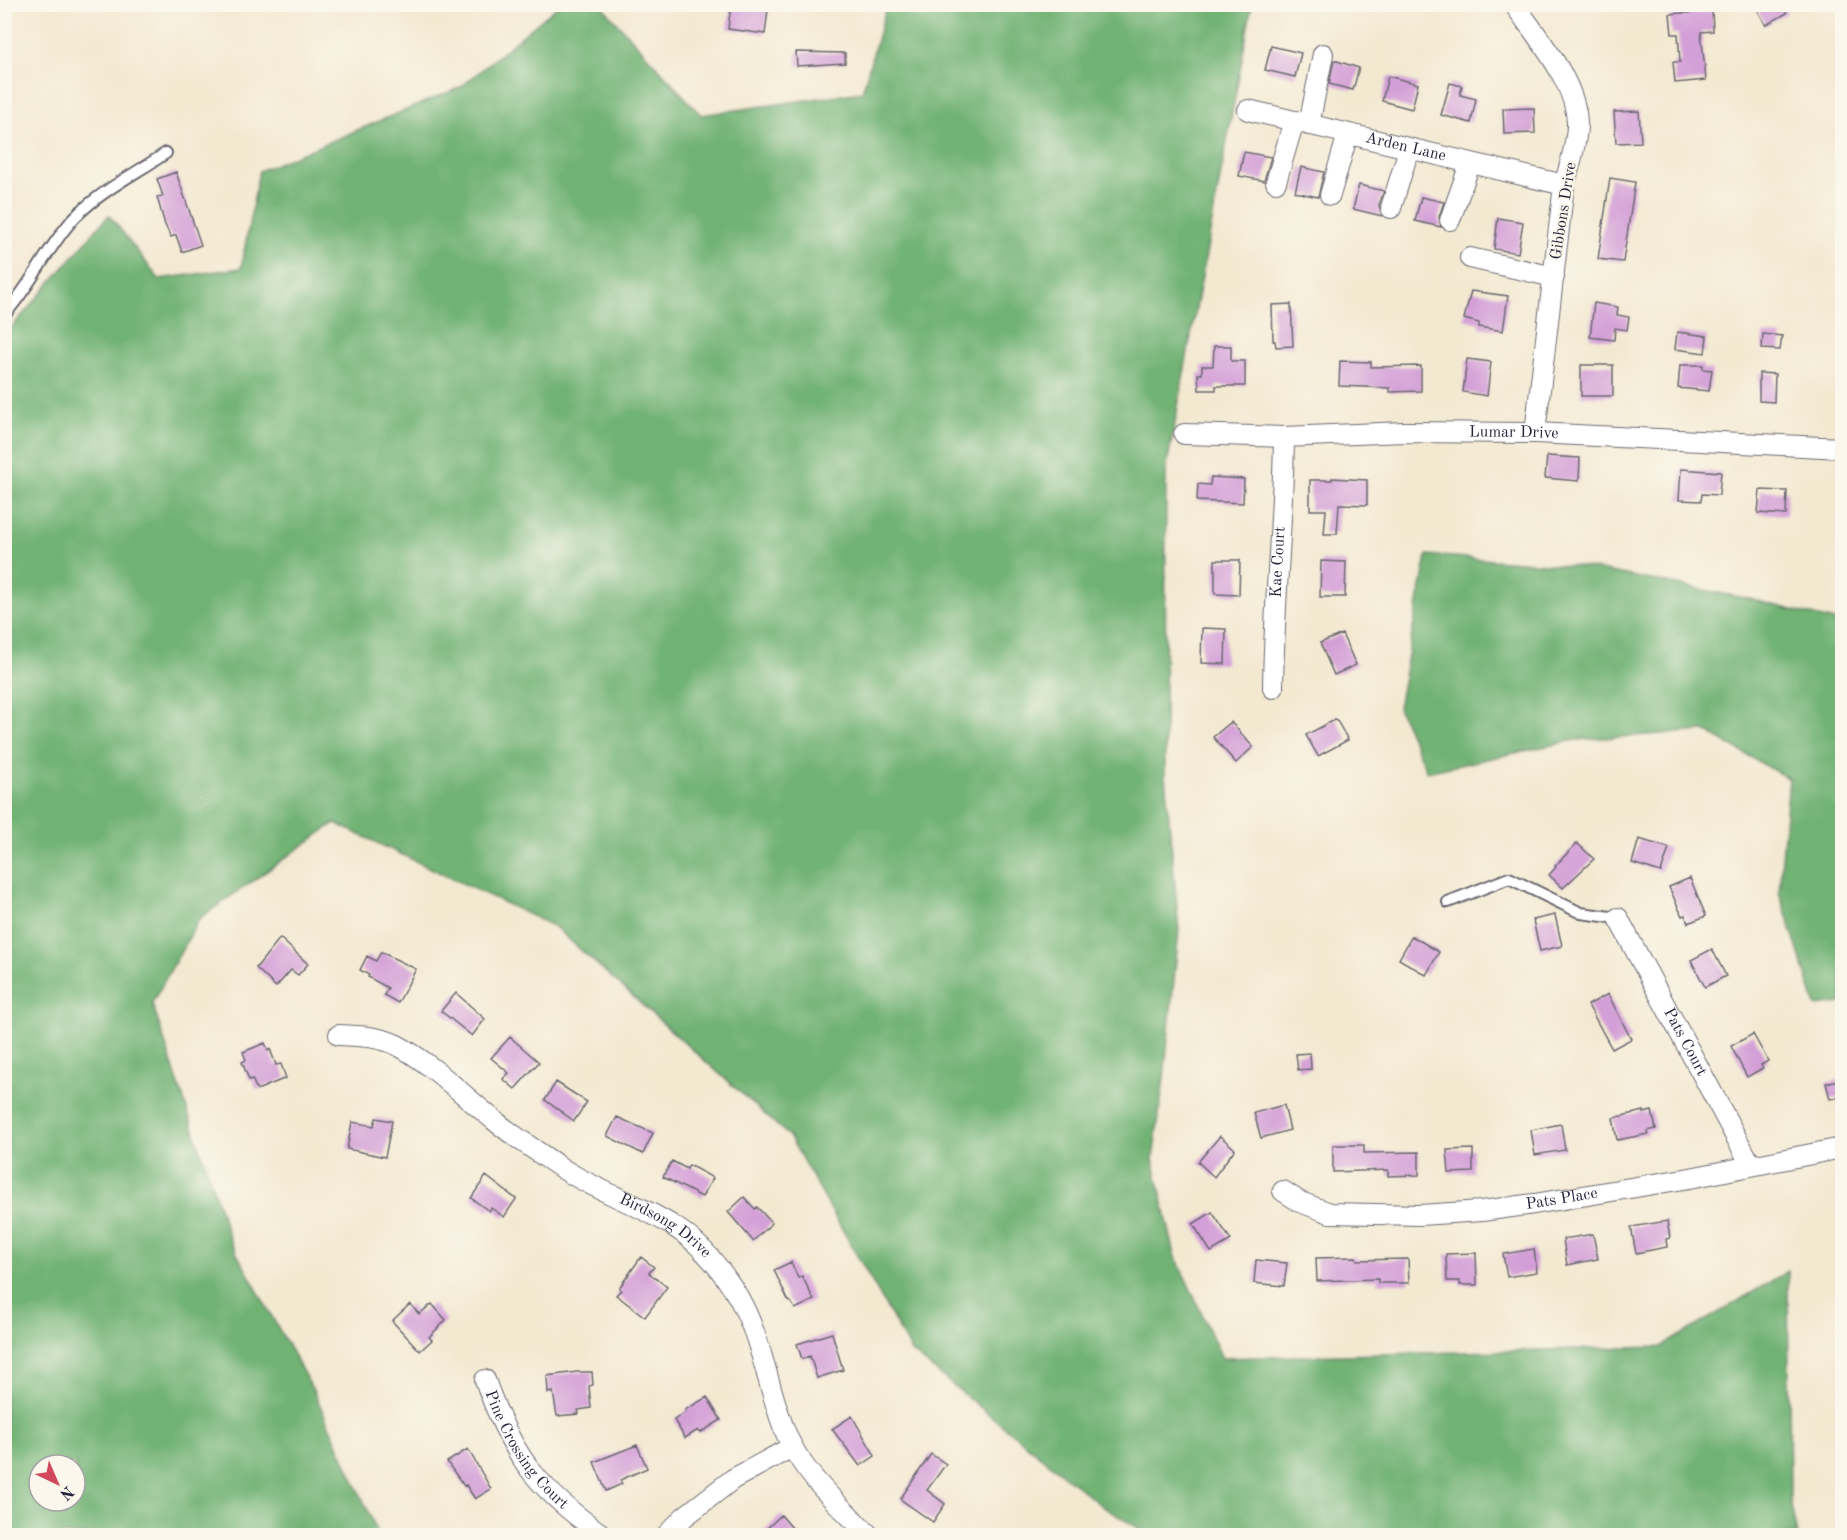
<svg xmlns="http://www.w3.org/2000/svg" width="1847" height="1540" font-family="'Old Standard TT',serif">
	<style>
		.forest { fill: #71b275; stroke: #4a6a58; stroke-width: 1.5; fill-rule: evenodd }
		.building { fill: #d39fd7 }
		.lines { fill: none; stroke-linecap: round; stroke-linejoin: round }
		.service-casing { stroke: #6b6870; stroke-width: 14 }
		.minor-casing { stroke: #6b6870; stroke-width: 22 }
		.service { stroke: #fff; stroke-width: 10 }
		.minor { stroke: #fff; stroke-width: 20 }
		.labels { text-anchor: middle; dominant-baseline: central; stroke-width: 4.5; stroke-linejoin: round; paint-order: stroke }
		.street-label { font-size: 16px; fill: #22223b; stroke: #fbf7ec }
	</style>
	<rect width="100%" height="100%" fill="#fbf7ec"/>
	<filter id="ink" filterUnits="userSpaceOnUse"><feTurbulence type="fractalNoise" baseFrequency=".0167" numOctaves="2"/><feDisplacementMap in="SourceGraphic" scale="12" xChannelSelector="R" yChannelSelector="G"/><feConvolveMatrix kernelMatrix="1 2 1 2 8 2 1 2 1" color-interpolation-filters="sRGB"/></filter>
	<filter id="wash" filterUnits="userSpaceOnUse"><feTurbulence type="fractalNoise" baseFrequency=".008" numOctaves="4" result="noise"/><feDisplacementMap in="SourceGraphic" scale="24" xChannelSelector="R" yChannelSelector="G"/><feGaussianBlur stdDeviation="1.35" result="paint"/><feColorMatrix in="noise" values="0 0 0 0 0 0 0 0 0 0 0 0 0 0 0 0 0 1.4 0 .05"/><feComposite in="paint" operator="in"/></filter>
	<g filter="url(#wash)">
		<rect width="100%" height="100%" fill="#f3e9d1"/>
		<path class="forest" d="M559,5H601L701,115L862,92L887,5H1252L1166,471L1165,775L1179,930L1164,1078L1153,1159L1175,1255L1222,1358L1661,1347L1788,1271L1790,1501L1797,1535H1150L1103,1507L912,1352L789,1136L555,927L335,823L200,918L152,1003L231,1243L314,1392L379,1535H5V335L109,215L159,279L241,268L259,171L461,87ZM39,1465H75V1501H39Z
			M1427,555L1584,567L1750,599L1842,623V1003L1816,1006L1779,892L1789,779L1705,731L1575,740L1427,772L1398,708Z"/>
		<g id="blocks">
			<path class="building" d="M1754,4H1782L1787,13L1766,25Z
				M731,5L768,10L765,34L728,29Z
				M1712,11L1713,31L1701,32L1706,80L1675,83L1673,62H1680L1678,34H1672L1670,14Z
				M1271,46L1301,53L1295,77L1265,70Z
				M796,52L845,53V63L797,66Z
				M1334,60L1359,68L1353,90L1329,84Z
				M1388,76L1418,84L1412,109L1382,101Z
				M1450,83L1462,86L1460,95L1476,99L1471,123L1441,115Z
				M1534,108L1535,133L1504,134L1503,109Z
				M1639,111L1641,142L1616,143L1614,112Z
				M1244,152L1271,157L1264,181L1239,176Z
				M1301,167L1324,172L1318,197L1295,192Z
				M176,172L201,245L182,252L176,235L171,237L165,225L157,197L163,196L157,179Z
				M1610,178L1635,182L1623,262L1598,259Z
				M1359,185L1384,191L1379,205L1382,216L1353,209Z
				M1421,197L1444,202L1439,217L1441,227L1415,221Z
				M1498,218L1523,222L1518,253L1494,249Z
				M1471,291L1508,296L1503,331L1479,327V323L1464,319Z
				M1594,303L1618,307L1617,315L1629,317L1627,330L1615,328L1614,340L1590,337Z
				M1291,304L1293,346L1276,347L1275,341H1273L1272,305Z
				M1677,332L1707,336L1705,353L1675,349Z
				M1763,334L1782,336L1780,350L1762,349Z
				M1214,346H1231V361H1245V386H1216V390H1199L1198,374H1202V366H1213Z
				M1467,359L1491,362L1487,396L1463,392Z
				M1340,361L1371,362V367L1421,366V391L1390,392V388L1339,386Z
				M1581,365H1613V396H1581Z
				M1680,365H1703V369L1712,370L1709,391L1678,388Z
				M1759,373L1775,374L1774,402L1759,401Z
				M1547,456L1580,458L1579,481L1545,478Z
				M1681,469L1721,472L1719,495L1702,494L1701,501L1679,500Z
				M1211,477L1244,479L1243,503L1197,501L1198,484L1210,485Z
				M1332,478L1367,480V505L1339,504L1337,534H1324L1326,510H1310V480H1332Z
				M1760,490L1787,491L1786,515L1758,513Z
				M1215,560H1240L1239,595L1215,594Z
				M1321,561L1346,562L1345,597H1320Z
				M1202,628L1226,629L1225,664L1201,663Z
				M1342,634L1356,665L1334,675L1320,643Z
				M1336,719L1348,740L1318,756L1306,735Z
				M1231,722L1253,747L1236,763L1213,737Z
				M1639,839L1669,848L1661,872L1632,863Z
				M1577,843L1594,859L1563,888L1549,875L1556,867L1555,866Z
				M1690,878L1706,916L1688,923L1685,915L1682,916L1669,887Z
				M1555,915L1562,946L1540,951L1533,920Z
				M1412,936L1439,952L1426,975L1399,959Z
				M280,938L308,964L298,975L291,970L276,987L256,968Z
				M1712,949L1726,976L1705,987L1691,960Z
				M381,952L416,969L398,1003L384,995L388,988L368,977L369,975L360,970L367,956L376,961Z
				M456,993L485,1019L472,1036L441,1011Z
				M1608,994L1631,1039L1612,1049L1588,1005Z
				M1753,1034L1768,1061L1761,1065L1763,1068L1747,1077L1731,1046Z
				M510,1037L539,1062L515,1089L503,1079L509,1073L491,1058Z
				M265,1043L268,1050L270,1049L276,1065L281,1064L286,1078L257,1090L252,1079L249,1080L242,1062L246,1060L243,1052Z
				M1310,1053L1311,1069L1298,1070L1296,1054Z
				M1842,1079V1097L1830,1099L1826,1083Z
				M556,1082L587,1102L574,1121L545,1100Z
				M1284,1105L1290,1130L1261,1138L1254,1113Z
				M1644,1111V1113L1652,1111L1656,1129L1647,1131L1648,1134L1617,1140L1613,1118Z
				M617,1117L653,1133L643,1154L607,1136Z
				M376,1118L392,1121L385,1157L347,1149L352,1122L374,1126Z
				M1561,1124L1565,1150L1535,1155L1531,1130Z
				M1220,1136L1235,1149L1214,1177L1198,1162Z
				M1333,1145H1364V1153L1419,1152V1175L1388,1176V1170L1333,1172Z
				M1473,1149V1172L1449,1173L1447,1150Z
				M672,1161L687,1169L689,1165L713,1178L702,1197L663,1177Z
				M486,1176L516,1199L504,1217L491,1208L489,1211L471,1198Z
				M744,1197L755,1209L757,1207L772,1223L753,1241L728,1212Z
				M1212,1212L1231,1240L1211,1252L1193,1224Z
				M1667,1221L1670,1238L1666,1239L1667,1247L1636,1253L1631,1227Z
				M1593,1234L1598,1259L1567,1265L1563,1239Z
				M1534,1249L1537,1272L1507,1277L1503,1254Z
				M1476,1253L1477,1285H1460V1281H1447L1446,1254Z
				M641,1257L654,1267L649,1273L667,1287L645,1317L616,1295L621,1290L619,1288Z
				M1356,1257L1357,1260L1408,1259L1409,1283H1378V1279L1317,1281L1316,1258Z
				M1256,1260L1287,1263L1284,1286L1254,1283Z
				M791,1262L798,1278L802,1276L814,1300L795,1309L791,1302H789L774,1270Z
				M410,1304L419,1314L432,1304L446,1320L429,1337L432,1340L420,1351L392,1321Z
				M832,1333L843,1370L817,1378L810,1356L802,1359L797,1344Z
				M577,1372H592L593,1385L589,1386L591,1408L578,1410L579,1414L557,1416L553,1392L548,1393L547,1376Z
				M707,1397L721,1420L700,1433L698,1430L685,1438L674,1420L686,1412L685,1410Z
				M852,1416L875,1456L860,1466L832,1429Z
				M637,1445L647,1468L620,1480L622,1484L606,1491L594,1462Z
				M468,1449L491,1489L475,1499L466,1485L464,1486L447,1462Z
				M931,1454L946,1464L927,1490L945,1504L933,1522L900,1499Z
				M781,1515L799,1536H759Z"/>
		</g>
	</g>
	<g filter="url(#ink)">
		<use href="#blocks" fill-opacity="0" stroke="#6b6870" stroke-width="1.5"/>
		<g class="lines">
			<g class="service-casing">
				<path id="service" d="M4,315C32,285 47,247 75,217C102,190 135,174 166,153
					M1448,902L1509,878L1581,913L1618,918"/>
			</g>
			<g class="minor-casing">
				<g id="minor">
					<path d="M1514,4C1537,37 1578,84 1577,126C1576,146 1570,166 1564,185L1535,433"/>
					<path id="s1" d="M1248,110L1564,185"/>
					<path d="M1309,125L1323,54"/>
					<path d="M1276,182L1294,121"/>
					<path d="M1330,195L1348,134"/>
					<path d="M1391,208L1409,149"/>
					<path d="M1450,220L1470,164"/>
					<path d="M1470,258L1554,277"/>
					<path id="s2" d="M1184,434L1284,437L1404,432L1535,433L1842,448"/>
					<path id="s3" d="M1273,688C1274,604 1283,520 1284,437"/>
					<path id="s4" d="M1618,918L1751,1165"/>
					<path id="s5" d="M339,1035C360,1036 378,1036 397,1045C433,1064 462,1095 494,1120C514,1137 538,1152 560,1167C596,1191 637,1203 673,1226C696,1240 717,1264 732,1287C761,1330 766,1384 785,1431C801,1473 839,1505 870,1536"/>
					<path id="s6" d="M1283,1191L1300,1202L1330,1213L1420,1215L1482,1211L1534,1204L1690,1178L1842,1148"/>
					<path id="s7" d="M485,1380C512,1456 537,1489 604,1536"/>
					<path d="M666,1536L684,1517L733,1479L792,1447"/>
				</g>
			</g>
			<use href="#service" class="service"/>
			<use href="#minor" class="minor"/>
		</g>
	</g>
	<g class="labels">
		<g class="street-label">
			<text stroke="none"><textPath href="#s1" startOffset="162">Arden Lane</textPath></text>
			<text transform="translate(1564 211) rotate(-81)">Gibbons Drive</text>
			<text stroke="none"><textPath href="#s2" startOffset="330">Lumar Drive</textPath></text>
			<text stroke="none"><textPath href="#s3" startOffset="126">Kae Court</textPath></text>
			<text stroke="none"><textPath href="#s4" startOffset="141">Pats Court</textPath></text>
			<text stroke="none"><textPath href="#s6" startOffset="285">Pats Place</textPath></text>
			<text stroke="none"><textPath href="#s5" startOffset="384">Birdsong Drive</textPath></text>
			<text stroke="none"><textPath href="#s7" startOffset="82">Pine Crossing Court</textPath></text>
		</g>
	</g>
	<rect width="1847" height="1540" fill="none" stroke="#fbf7ec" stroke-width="24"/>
	<g transform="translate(57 1483) rotate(136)"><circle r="28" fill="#fbf7ec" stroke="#a4a2a5" stroke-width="1.5"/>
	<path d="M0-4.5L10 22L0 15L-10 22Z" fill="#d1495b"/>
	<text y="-9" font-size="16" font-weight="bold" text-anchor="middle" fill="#22223b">N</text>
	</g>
</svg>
